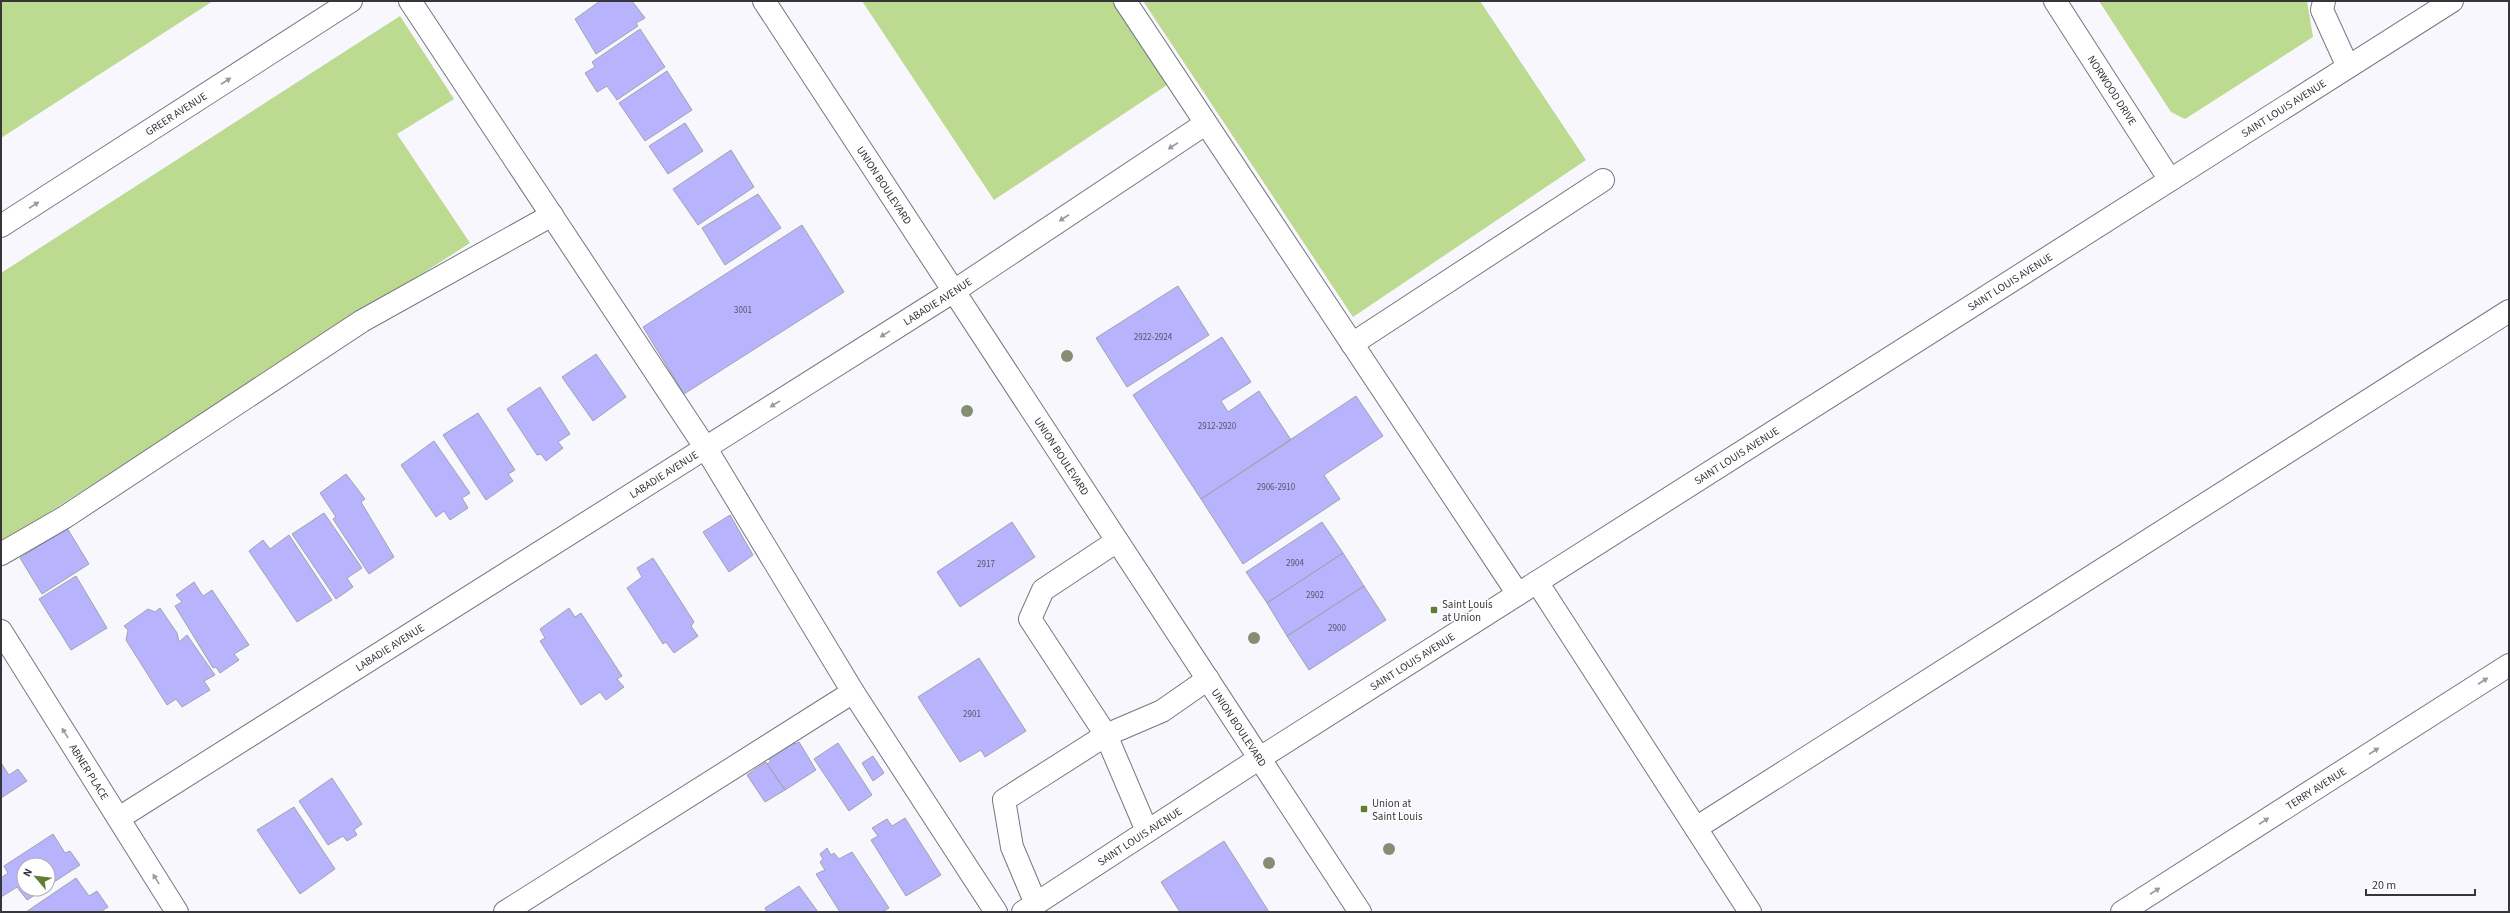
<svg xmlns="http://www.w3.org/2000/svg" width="2510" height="913" font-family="'Source Sans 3',sans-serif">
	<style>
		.green { fill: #bcda90 }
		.building { fill: #b7b4fd; stroke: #a2a2ac }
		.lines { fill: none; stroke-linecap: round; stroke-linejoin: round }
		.minor-casing { stroke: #777781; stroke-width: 24 }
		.major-casing { stroke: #777781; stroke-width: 24 }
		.minor { stroke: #fff; stroke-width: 22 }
		.major { stroke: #fff; stroke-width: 22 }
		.tree { fill: #858e72 }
		.oneway { fill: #9a9a9c }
		.poi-dot { fill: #627d32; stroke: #fff; stroke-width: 1.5 }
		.labels { text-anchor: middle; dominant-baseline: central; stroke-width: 3; stroke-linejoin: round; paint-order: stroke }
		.number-label { font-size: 9px; fill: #56566b }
		.street-label { font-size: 11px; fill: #36363a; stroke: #fff }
		.poi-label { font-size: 11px; fill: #36363a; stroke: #fff; text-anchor: start }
	</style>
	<rect width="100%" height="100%" fill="#f7f7fd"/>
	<path class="green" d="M1,1H213L1,138Z
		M862,1H1115L1170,83L994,200Z
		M1143,1H1480L1586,160L1353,317Z
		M2099,1H2307L2313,37L2185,119L2171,112Z
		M400,16L454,99L397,134L470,243L1,543V273Z"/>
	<path class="building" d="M600,1H632L645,18L636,23L638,26L596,54L575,19Z
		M640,29L665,67L617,100L607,86L597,92L585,73L595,67L592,62Z
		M667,71L692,110L645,141L619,103Z
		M685,123L703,151L668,174L649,146Z
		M731,150L754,187L698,225L673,189Z
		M758,194L781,228L725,265L702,228Z
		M802,225L844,292L684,394L643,327Z
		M1178,286L1209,335L1127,387L1096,338Z
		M1222,337L1251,382L1221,401L1228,412L1259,391L1291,440L1201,499L1133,395Z
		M596,354L626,397L593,421L562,377Z
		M540,387L570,434L558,442L563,448L546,461L541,454L537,455L507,409Z
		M1356,396L1383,436L1324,475L1340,499L1243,564L1201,499Z
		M478,413L515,470L508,474L513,481L486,500L443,435Z
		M434,441L470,493L462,498L468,508L450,520L444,511L436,517L401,465Z
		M346,474L365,499L361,502L394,557L369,574L333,519L336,517L320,493Z
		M324,513L362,568L347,578L353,587L336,599L292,534Z
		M730,515L753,555L729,572L703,532Z
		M1012,522L1035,557L960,607L937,572Z
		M1322,522L1343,553L1267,603L1246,572Z
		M67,528L89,564L42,594L20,558Z
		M289,535L332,600L297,622L249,551L263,540L270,549Z
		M1343,553L1364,586L1287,636L1267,603Z
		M653,558L694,622L691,626L698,636L674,653L666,642L663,644L627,588L642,577L637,568Z
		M76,576L107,628L71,650L39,599Z
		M194,582L203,596L212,590L249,645L234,654L239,660L220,673L216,667L213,668L175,606L182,602L176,595Z
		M1364,586L1386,620L1309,670L1287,636Z
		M160,608L177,633L179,642L187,635L215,675L204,681L210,690L182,707L176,699L167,705L126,640L128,630L124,626L148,609L155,612Z
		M569,608L575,617L581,613L622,676L617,679L624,687L606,700L600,692L581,705L540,641L545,638L540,629Z
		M979,658L1026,731L985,757L981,750L960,762L918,697Z
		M791,741L795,744L799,742L816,770L785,790L767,764L771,761L766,757Z
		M838,743L872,795L849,811L814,759Z
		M873,756L884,773L873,781L862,763Z
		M766,762L785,790L765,802L747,775Z
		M1,763L9,775L18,769L27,781L1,798Z
		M332,778L362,824L354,830L357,835L347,841L343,836L328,845L299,801Z
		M294,807L335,869L300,894L257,830Z
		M905,818L941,875L906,896L871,840L878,836L872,828L887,819L892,826Z
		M53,834L65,853L70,851L80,865L48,886V865H24V889H44L27,900L17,887L1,897V878L8,873L4,866Z
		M1224,841L1269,912H1180L1161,882Z
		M827,848L831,855L834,853L839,859L852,852L889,908L882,912H840L816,874L825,870L820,862L823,859L820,854Z
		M76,878L89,896L97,891L108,907L100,912H26Z
		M799,886L818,912H767L765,908Z"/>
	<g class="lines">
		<g class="minor-casing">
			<g id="minor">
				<path d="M410,1L705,447L853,692L505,912"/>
				<path d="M1125,1L1518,594"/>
				<path id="s1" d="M2055,1L2170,180"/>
				<path d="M2324,1L2322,10L2348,67"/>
				<path id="s2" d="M1,226L351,1"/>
				<path d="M1352,344L1603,180"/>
				<path d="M1117,541L1043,590L1030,619L1106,735L1162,711L1208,679"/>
				<path d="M1,554L65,517L362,321L552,215"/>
				<path d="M1537,582L1750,912"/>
				<path id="s3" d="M1,631L177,912"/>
				<path d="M853,692L996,912"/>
				<path id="s4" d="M119,818L954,291L1205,124"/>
				<path d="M1696,828L2509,311"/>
				<path d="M1036,904L1012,847L1004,800L1106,735L1147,831"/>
				<path id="s5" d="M1023,912L1260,758L2452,1"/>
				<path id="s6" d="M2122,912L2509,665"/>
			</g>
		</g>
		<g class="major-casing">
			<g id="major">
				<path id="s7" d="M764,1L1360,912"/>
			</g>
		</g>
		<use href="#minor" class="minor"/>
		<use href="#major" class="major"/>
	</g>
	<g class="tree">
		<circle cx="1067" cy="356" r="6"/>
		<circle cx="967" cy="411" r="6"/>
		<circle cx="1254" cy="638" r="6"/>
		<circle cx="1389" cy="849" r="6"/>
		<circle cx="1269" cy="863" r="6"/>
	</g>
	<defs><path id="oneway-solid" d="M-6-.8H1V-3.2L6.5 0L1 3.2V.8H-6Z"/></defs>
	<g class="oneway">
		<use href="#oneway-solid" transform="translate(226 81) rotate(-33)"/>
		<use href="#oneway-solid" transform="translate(1173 146) rotate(147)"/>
		<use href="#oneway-solid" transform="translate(34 205) rotate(-33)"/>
		<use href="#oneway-solid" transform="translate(1064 218) rotate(147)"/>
		<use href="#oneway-solid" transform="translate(885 334) rotate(148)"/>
		<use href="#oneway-solid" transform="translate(775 404) rotate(148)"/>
		<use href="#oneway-solid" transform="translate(2483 681) rotate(-33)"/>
		<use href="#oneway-solid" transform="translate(65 733) rotate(-122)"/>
		<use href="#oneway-solid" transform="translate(2374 751) rotate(-33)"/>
		<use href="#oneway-solid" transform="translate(2264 821) rotate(-33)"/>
		<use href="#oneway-solid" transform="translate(156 879) rotate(-122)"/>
		<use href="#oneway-solid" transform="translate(2155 891) rotate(-33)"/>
	</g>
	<g class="poi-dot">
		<rect x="1430" y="606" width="8" height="8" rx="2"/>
		<rect x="1360" y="805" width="8" height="8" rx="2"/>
	</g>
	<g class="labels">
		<g class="number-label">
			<text x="743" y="310">3001</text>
			<text x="1153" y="337">2922-2924</text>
			<text x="1217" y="426">2912-2920</text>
			<text x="1276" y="487">2906-2910</text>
			<text x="1295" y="563">2904</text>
			<text x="986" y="564">2917</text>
			<text x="1315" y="595">2902</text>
			<text x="1337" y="628">2900</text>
			<text x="972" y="714">2901</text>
		</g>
		<g class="street-label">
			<text stroke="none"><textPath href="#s1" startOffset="106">NORWOOD DRIVE</textPath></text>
			<text stroke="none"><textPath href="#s5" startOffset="1495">SAINT LOUIS AVENUE</textPath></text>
			<text stroke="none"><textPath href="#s2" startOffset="208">GREER AVENUE</textPath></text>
			<text stroke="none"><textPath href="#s7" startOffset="220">UNION BOULEVARD</textPath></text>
			<text stroke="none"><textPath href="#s5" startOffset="1171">SAINT LOUIS AVENUE</textPath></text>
			<text stroke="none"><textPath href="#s4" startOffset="968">LABADIE AVENUE</textPath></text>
			<text stroke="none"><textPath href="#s5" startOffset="847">SAINT LOUIS AVENUE</textPath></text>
			<text stroke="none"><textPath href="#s7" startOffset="544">UNION BOULEVARD</textPath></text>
			<text stroke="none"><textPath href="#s4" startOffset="644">LABADIE AVENUE</textPath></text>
			<text stroke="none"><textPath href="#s4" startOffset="320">LABADIE AVENUE</textPath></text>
			<text stroke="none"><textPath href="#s5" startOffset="463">SAINT LOUIS AVENUE</textPath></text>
			<text stroke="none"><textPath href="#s7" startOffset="868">UNION BOULEVARD</textPath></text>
			<text stroke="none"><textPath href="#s3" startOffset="166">ABNER PLACE</textPath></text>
			<text stroke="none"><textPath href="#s6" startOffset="230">TERRY AVENUE</textPath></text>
			<text stroke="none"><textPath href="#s5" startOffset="139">SAINT LOUIS AVENUE</textPath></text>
		</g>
		<g class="poi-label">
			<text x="1442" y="604">Saint Louis<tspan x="1442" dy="13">at Union</tspan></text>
			<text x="1372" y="803">Union at<tspan x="1372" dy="13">Saint Louis</tspan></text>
		</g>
	</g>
	<rect width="2510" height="913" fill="none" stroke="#36363a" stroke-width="4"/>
	<g transform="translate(36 877) rotate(298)"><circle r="19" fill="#ffffff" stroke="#afafb0"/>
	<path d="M0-3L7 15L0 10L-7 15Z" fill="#627d32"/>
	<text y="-6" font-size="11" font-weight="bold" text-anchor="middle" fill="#36363a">N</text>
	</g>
	<path d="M2366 889v6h109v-6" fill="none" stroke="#36363a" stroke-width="2"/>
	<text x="2372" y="889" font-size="12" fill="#36363a" stroke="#ffffff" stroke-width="3" paint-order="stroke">20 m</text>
</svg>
